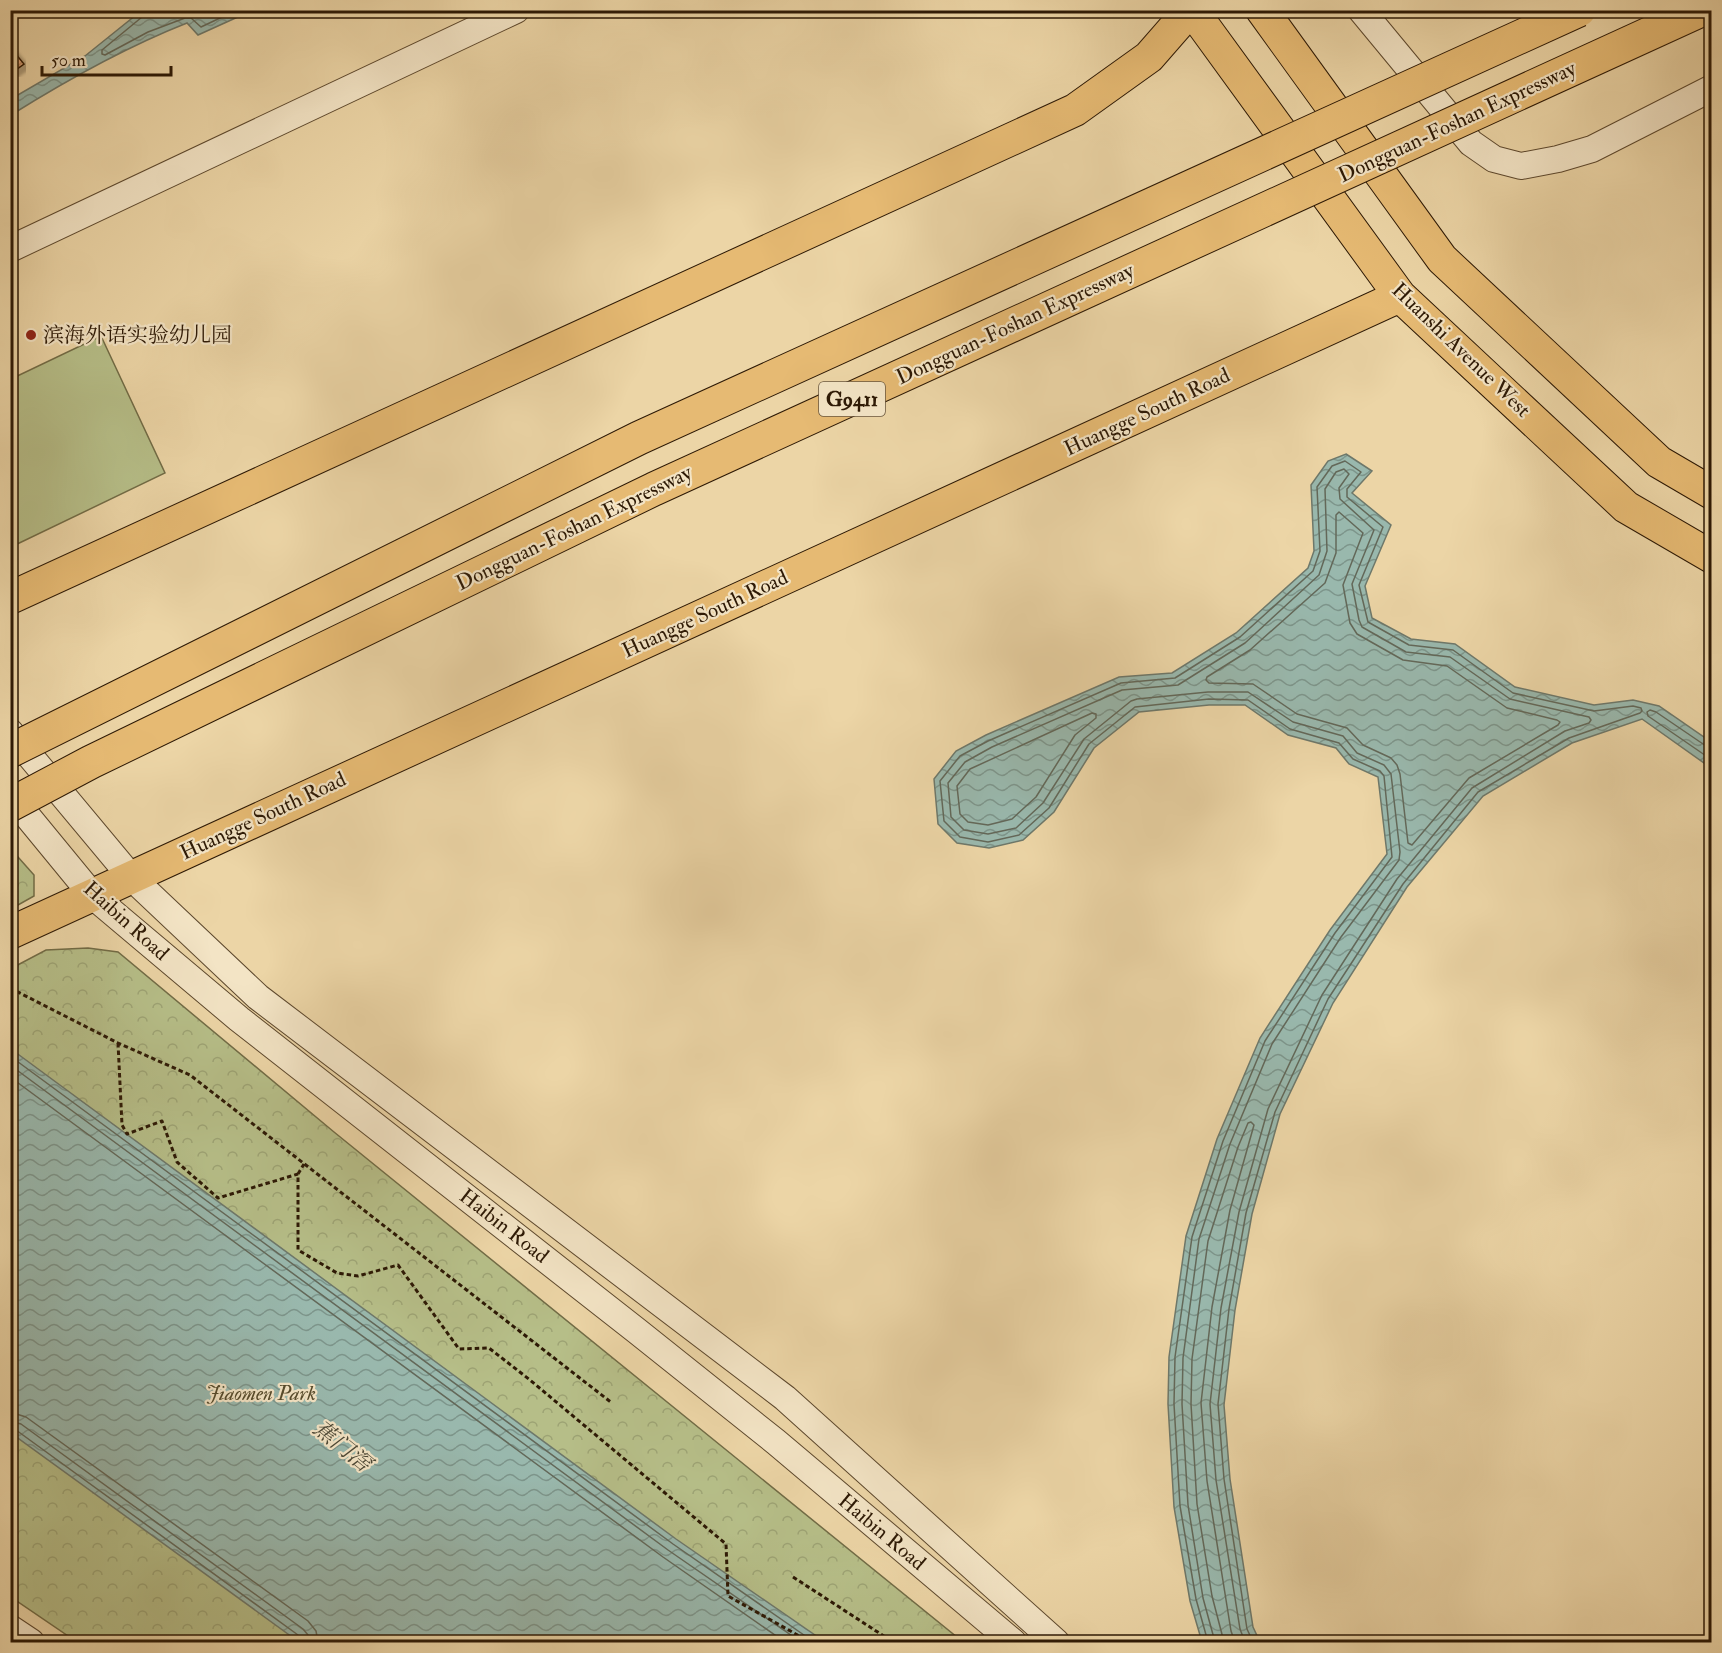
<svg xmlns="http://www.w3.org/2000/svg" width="1722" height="1653" font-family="'IM FELL Double Pica','Noto Serif SC',serif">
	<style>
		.park { fill: url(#park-crowns); stroke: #726c46; stroke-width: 1.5 }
		.garden { fill: #b6be88; stroke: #726c46; stroke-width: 1.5 }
		.water { fill: url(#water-waves); stroke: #6e786a; stroke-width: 1.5 }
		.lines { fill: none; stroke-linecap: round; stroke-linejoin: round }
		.shore { stroke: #636859; stroke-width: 1.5 }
		.building { fill: url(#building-cross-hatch); stroke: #2d1905; stroke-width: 1.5; filter: url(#shadow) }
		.minor-casing { stroke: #5d482d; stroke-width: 28 }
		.major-casing { stroke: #2d1905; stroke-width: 34 }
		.path { stroke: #2d1905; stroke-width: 3; stroke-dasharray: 4.5 3; stroke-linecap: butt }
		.minor { stroke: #f3e4c5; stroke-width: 26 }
		.major { stroke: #e6ba73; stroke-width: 32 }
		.highway-bridge-casing { stroke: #2d1905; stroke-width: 35; stroke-linecap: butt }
		.highway-bridge { stroke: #e6ba73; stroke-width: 33 }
		.poi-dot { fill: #8f2418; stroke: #f3e4c5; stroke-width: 2 }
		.labels { text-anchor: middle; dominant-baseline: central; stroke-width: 4.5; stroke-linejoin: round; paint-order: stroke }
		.shield { fill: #f3e4c5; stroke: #68563f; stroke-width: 1.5 }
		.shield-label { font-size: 20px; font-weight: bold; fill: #2d1905 }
		.street-label { font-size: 21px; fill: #2d1905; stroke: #f3e4c5 }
		.poi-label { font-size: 21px; fill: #2d1905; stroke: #f3e4c5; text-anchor: start }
		.park-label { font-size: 21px; font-style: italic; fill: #564b2c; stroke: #f3e4c5 }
		.water-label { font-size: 22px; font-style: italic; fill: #4d4937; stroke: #f3e4c5 }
	</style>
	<defs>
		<pattern id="park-crowns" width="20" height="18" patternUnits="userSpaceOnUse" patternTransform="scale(1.5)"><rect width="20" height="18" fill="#b6be88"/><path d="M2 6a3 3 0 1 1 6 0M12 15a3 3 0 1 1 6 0" fill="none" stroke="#9da374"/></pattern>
		<pattern id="water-waves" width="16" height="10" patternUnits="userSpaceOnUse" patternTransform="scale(1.5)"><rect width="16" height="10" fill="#99b8ad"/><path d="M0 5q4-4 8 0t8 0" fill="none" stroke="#7d958b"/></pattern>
		<pattern id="building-cross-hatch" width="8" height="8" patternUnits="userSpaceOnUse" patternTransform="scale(1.5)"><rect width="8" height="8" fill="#e5a97b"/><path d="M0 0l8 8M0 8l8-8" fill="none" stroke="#ba8963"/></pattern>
		<filter id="shadow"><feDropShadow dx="6" dy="4" stdDeviation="1.5" flood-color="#0004"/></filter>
	</defs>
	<rect width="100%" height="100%" fill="#ecd5a6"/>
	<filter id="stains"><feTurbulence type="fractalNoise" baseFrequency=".00333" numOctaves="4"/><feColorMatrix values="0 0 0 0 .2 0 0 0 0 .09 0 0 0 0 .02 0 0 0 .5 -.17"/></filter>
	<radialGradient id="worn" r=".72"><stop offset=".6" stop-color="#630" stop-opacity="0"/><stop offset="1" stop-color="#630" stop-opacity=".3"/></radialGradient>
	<path class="park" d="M10,848L34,875V896L11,909Z
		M88,948L118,952L334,1132L963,1642H77L11,1597L10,969L46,950Z"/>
	<path class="garden" d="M101,336L165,473L11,547V379Z"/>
	<path class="water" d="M141,11H251L198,35L187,23C126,47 67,80 11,115V99L85,56Z
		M1346,454L1372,471L1352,493L1391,525L1365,586L1372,618L1411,639L1455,644L1515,687L1594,705L1633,700L1659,706L1711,742V768L1642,719L1572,743L1483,796L1407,887L1333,1003L1280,1114L1252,1214L1235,1310L1224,1405L1230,1479L1253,1627L1260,1642H1202L1190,1601L1174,1507L1168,1404L1169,1357L1186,1236L1217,1139L1260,1038L1330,930L1387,854L1378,777L1349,764L1336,748L1288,735L1245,705H1209L1139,712L1094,748L1054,812L1023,840L989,848L957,843L938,824L934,779L956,751L986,735L1119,677L1172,673L1236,633L1308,568L1314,551L1311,485L1328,461Z
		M11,1049L676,1539L825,1642H299L11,1433Z"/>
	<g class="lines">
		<path class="shore" d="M144,10L142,17L102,50V54L105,55L148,32L185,18H191L201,27L237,10
			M1339,512L1363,533L1343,585L1350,623L1357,634L1403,660L1447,666L1507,708L1557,720L1560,722L1558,725L1469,778L1412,845L1408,843L1400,774L1397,765L1391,758L1363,745L1347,728L1297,714L1253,684L1209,683L1206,680L1207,677L1250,650L1325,583L1336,553V515Z
			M1092,713L1096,714V718L1075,735L1036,797L1012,819L988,825L968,822L960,814L957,786L970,769Z
			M1712,747L1706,746L1656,712L1650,710L1647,712L1648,716L1712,760
			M10,1056L673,1544L814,1642
			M10,1065L668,1550L801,1642
			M10,1077L663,1557L785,1642
			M10,1412L26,1417L308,1621L316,1631L318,1642
			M10,1421L21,1424L303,1629L308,1635L309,1642
			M10,1429L16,1430L298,1635L301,1642
			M1208,1642L1196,1599L1180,1506L1174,1404L1175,1357L1192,1237L1223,1141L1265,1041L1335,933L1392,857L1384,776L1380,771L1353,759L1339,743L1290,729L1248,700L1209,699L1135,707L1089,744L1049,808L1019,835L988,842L960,837L944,821L940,781L960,756L988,741L1121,683L1175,678L1240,637L1313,571L1320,551L1317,487L1332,466L1345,461L1361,472L1347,489V497L1383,527L1359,585L1368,622L1409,645L1453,650L1513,693L1594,711L1633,706L1641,708L1642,711L1640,713L1569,738L1478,792L1403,884L1328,999L1275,1112L1246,1213L1229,1309L1218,1404L1224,1479L1247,1629L1253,1642
			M1215,1642L1203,1598L1188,1505L1182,1404L1183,1358L1199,1239L1230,1144L1272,1044L1341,937L1399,860L1400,852L1391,774L1384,765L1357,753L1343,736L1293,722L1248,692H1208L1137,699L1131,701L1084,739L1043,803L1016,828L988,834L964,830L951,817L948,783L965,762L992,747L1122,690L1178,685L1245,643L1319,575L1327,551L1325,489L1336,472L1344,469L1349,474L1339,488L1340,499L1374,530L1352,584L1359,620L1362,627L1406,652L1450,657L1510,699L1589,717L1591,720L1589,723L1565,731L1472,788L1397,879L1322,995L1268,1109L1239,1212L1221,1308L1210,1404L1216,1480L1240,1629L1245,1642
			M1224,1642L1212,1596L1197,1504L1191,1404L1192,1359L1208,1241L1238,1147L1248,1123L1251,1122L1254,1125L1230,1210L1212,1307L1201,1403L1207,1481L1231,1631L1235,1642"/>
	</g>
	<path class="building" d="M10,47L24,64L10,74Z"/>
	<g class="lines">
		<g class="minor-casing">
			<path id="minor" d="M1361,10L1471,143L1494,159L1521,166L1558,159L1592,149L1712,88
				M10,249L516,10
				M10,732L131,877L258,997L785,1398L1056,1642
				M10,795L93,896L239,1019L637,1331L776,1442L1013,1642
				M10,1628L31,1642"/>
		</g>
		<g class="major-casing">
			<path id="major" d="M1192,10L1400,296L1626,507L1712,557
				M1262,10L1442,259L1659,462L1712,493
				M10,598L1075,110L1149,57L1190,10
				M10,933L1400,296"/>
		</g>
		<path class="path" d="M10,988L118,1043L190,1075L612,1403
			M118,1043L122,1125L127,1134L162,1121L177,1162L218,1198L298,1174V1250L337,1273L358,1276L398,1265L459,1349L489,1348L530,1380L726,1544L728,1596L810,1642
			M298,1174L304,1164
			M793,1577L893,1642"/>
		<use href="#minor" class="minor"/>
		<use href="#major" class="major"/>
		<g class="highway-bridge-casing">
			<path id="highway-bridge" d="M10,751L639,438L1579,10
				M10,805L91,762L654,489L1701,10"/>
		</g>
		<use href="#highway-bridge" class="highway-bridge"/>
	</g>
	<circle class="poi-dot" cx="31" cy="335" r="6"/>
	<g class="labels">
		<rect class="shield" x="819" y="382" width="66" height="34" rx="4.5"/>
		<g class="shield-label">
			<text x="852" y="399">G9411</text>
		</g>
		<g class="street-label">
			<text transform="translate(1457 122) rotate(-25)">Dongguan-Foshan Expressway</text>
			<text transform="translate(1015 324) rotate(-25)">Dongguan-Foshan Expressway</text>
			<text transform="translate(1461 350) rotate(44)">Huanshi Avenue West</text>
			<text transform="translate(1147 412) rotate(-25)">Huangge South Road</text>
			<text transform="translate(574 528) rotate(-26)">Dongguan-Foshan Expressway</text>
			<text transform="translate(705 614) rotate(-25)">Huangge South Road</text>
			<text transform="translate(263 816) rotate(-25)">Huangge South Road</text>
			<text transform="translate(126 921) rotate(42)">Haibin Road</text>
			<text transform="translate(504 1226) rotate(38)">Haibin Road</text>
			<text transform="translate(882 1532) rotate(40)">Haibin Road</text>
		</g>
		<g class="poi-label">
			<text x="43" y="335">滨海外语实验幼儿园</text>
		</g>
		<g class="park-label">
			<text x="261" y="1393">Jiaomen Park</text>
		</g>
		<g class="water-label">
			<text transform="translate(342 1446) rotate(39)">蕉门滘</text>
		</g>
	</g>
	<rect width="1722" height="1653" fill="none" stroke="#ecd5a6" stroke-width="36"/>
	<rect x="12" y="12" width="1698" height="1629" fill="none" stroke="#2d1905" stroke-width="3"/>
	<rect x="18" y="18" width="1686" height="1617" fill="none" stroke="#2d1905" stroke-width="1.5"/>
	<path d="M42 66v9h129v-9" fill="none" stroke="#2d1905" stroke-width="3"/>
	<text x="51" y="66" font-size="18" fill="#2d1905" stroke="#f3e4c5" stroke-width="4.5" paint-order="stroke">50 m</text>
	<rect width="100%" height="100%" filter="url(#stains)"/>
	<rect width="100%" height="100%" fill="url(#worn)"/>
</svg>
